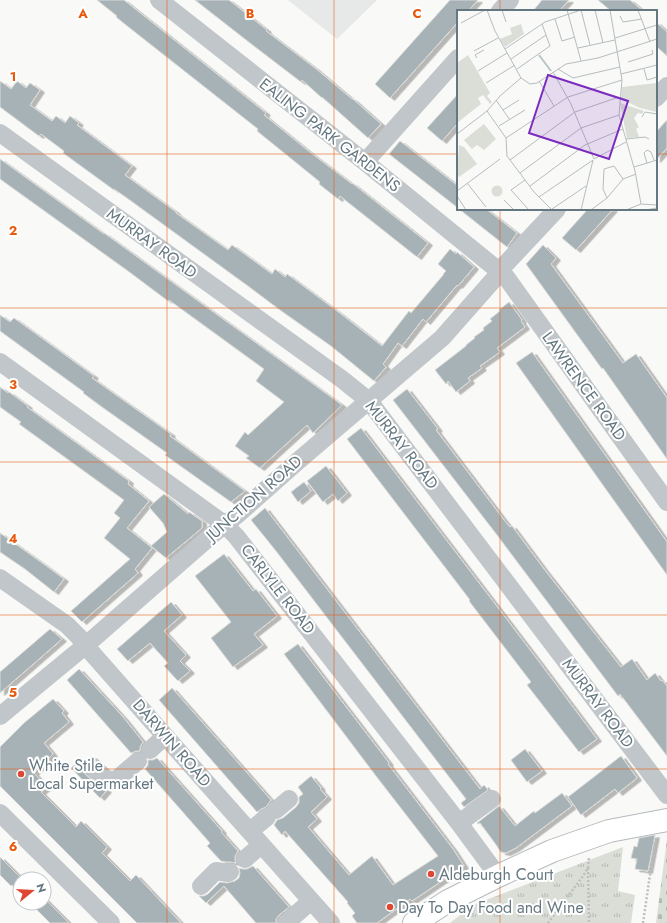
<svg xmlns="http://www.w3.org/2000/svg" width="667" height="923" font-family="Jost,sans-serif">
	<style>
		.built { fill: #e7e9e8 }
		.cemetery { fill: url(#cemetery-stones) }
		.park { fill: url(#park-tufts) }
		.building { fill: #a7b2b6; stroke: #dbdbd9; filter: url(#shadow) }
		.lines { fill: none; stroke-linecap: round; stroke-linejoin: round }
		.major-casing { stroke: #b4babd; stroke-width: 24 }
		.path { stroke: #bbbfc1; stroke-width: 2.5; stroke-dasharray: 2 2; stroke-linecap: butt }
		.minor { stroke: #c0c6c9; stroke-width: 18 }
		.major { stroke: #fff; stroke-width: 22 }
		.grid { fill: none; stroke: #e8590c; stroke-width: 1; stroke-opacity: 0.55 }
		.poi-dot { fill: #de4732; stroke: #fff; stroke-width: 1.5 }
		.labels { text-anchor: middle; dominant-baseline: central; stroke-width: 4; stroke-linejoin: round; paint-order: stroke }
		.street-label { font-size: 16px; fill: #657881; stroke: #fff }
		.poi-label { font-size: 16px; fill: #657881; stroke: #fff; text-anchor: start }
		.inset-river { fill: none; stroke: #b8c6c9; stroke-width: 2 }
		.inset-road { fill: none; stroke: #b5bdc1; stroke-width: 1 }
		.view { fill: #7b2cbf; fill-opacity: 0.15; stroke: #7b2cbf; stroke-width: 2 }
		.inset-edge { fill: none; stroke: #657881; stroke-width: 2 }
		.grid-label { font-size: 13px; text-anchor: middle; font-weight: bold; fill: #e8590c; stroke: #fff; stroke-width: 4; stroke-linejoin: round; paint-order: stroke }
	</style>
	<defs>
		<pattern id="cemetery-stones" width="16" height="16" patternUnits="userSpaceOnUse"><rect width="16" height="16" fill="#daded6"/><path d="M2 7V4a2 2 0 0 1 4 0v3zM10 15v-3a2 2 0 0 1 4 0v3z" fill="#b4b9b3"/></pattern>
		<pattern id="park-tufts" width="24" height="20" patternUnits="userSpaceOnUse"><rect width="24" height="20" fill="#daded6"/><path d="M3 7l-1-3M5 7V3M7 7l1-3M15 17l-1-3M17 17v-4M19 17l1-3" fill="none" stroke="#b4b9b3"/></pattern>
		<filter id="shadow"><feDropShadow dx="4.5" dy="2.5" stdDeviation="0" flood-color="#0004"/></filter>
	</defs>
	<rect width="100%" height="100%" fill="#f9f9f7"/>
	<path class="built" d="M288,0H377L337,39Z"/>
	<path class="cemetery" d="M667,839V923H656Z"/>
	<path class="park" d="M623,847L618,891L635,895L631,923H450L473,905Z"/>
	<path class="building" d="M97,0H124L266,113L264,115L311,153L352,184V183L428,243L417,257L340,196L338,199L319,184L320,182L257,131L258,129L126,25L116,17L117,16Z
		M195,0H229L267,30L266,31L315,68L334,84L352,99H353L381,124L368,138L322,97V98L302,80L301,82L250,43Z
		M450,0H478L468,11H458V22L390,98L375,84Z
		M542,0H569L559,11H533Z
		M598,0H630L643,11H611Z
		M656,22L667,32V56L656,46Z
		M0,81L11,89L17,81L26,88L30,83L40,90L30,105L52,121L56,116L65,123L70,116L79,123L77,125L132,166L125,175L176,212V213L228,250L232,245L272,274L275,269L285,277L287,274L341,314L382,346L409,311L411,313L444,274H443L446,271L438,264L450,249L456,254L457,252L474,267L458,286L457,285L426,322L423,319L402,346L398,343L383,364L386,367L374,381L331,346L280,310L248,286L127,198L114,189V190L70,158L63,153L64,151L52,142L41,134L39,136L0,107Z
		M458,94V123L442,141L427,128Z
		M667,120V148L656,160V132Z
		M400,141L458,186V208L389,154Z
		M0,159L104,234V233L342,405L313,433L307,425L260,468L246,458L249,456L235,446L245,432L248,435L284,402L256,381L264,369L169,300L168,301L128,271L0,179Z
		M459,209H486L517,233L507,247Z
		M588,209H613L576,250L562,238Z
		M543,245L556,258L551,264L623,363L636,354L667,398V459L603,368L602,369L526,264Z
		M509,302L522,320L521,321L525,327L497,348L500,352L480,366L482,368L468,378L470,381L456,392L448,381L446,384L435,370L466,346V345L475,338L474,337L484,330L483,328L492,321L490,319L500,311L499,310Z
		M0,315L10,322L14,318L94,376L92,378L171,434L170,436L245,491L231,502L165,455L167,453L102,407L83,393L84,392L0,331Z
		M532,352L667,542V575L516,363Z
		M0,387L8,393L9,392L28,406L27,407L129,481L128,484L149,501L127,528L152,548L135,569L138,573L82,622L71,611L130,559L104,538L120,518L114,513L124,500L19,424L21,422L0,407Z
		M407,389L438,429L436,430L504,520L510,527L512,526L544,569L621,667L632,659L647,680L655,673L661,681L662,680L667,686V756L620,694L618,696L497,535L393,400Z
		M361,428L537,659L597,739L579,752L527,685L531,682L469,601L470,600L454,579L347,439Z
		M326,466L347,493L338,501L333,494L323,502L307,481Z
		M304,482L311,491L298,502L291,492Z
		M164,494L188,514L189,512L202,521V528L166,558L151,546L167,532L163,523L149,507Z
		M265,508L480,789L484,785L488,790L464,807L461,803L466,799L276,551L251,520Z
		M0,533L45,565L64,579L54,592L25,569L0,552Z
		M224,554L253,591L256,589L277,616L254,634L263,645L233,667L211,638L231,622L195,576Z
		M171,602L182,615L164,631L186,655L180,661L190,671L178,681L164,666L168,663L150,643L128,661L117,649Z
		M50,629L62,639L0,693V672Z
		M298,644L389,763L388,764L453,849L464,866L412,901L410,899L377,923H357L352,916L355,913L347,903L348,902L285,831L282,835L274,825L277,820L283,818L296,807L299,803V797L303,794L298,787L311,776L321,788L320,789L327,797L311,812L317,819L308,827L349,875L372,856L393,885L438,856L376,776L284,654Z
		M79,669L124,718L143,742L140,747V751H136L131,753L67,680Z
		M172,688L271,800L266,807L261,809L257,812L159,700Z
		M53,699L64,711L62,713L69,722L44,743L53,754L34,773L47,787L41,792L76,827L81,821L107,847L102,853L130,881L136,875L181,923H137L0,786V747L24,723Z
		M525,749L542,771L527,782L511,760Z
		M621,756L637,778L618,793L615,789L581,815L568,797Z
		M157,758L222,831L221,832L238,851L235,856V861L236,863L231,862H227L221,861L207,846L210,843L145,769L148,765V760H153Z
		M79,760L82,763V769L85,774L97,785L107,790L100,798L71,768Z
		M562,793L572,806L516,848L506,853L501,852L498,848L497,846L480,823L478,824L477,823L499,806L515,826L534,811L535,813Z
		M655,835L648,871L635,869L637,859L631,858L634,846L637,847L639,838Z
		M0,857L20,877V893L12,885L11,886L0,875Z
		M253,866L289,907L279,915L276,919V923H256L224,886L206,903L199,896H204L208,894L220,882L227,883L235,881L239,878L240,873L239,868L242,869H247Z
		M44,898L69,923H50L30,903H44Z"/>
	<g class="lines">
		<g class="major-casing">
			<path id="major" d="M414,923L448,901L498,876L552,851L609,831L667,820"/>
		</g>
		<path class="path" d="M588,868L589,857
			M548,923L583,876L588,868L589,923
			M643,923L655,840"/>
		<path class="minor" d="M159,0L365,162L499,271L506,277L667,502
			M500,11L510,0
			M656,98L667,86
			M0,133L343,380L369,401L667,795
			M365,162L458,58
			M0,362L213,516L224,524L236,536L459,823L498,876
			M0,578L67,625L79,637L91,652L165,736L331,923
			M0,716L86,645L213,534L237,515L298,461L442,338L495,278L499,271L557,209
			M150,750L165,736
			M92,766L104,777L111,781L117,779L138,761
			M276,810L289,799
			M0,813L111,923
			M459,823L492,799
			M250,831L267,817
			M245,859L261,845
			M201,886L216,871L228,873L230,872
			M286,923L311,901"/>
		<use href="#major" class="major"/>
	</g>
	<path class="grid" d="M167,0V923M334,0V923M500,0V11M0,154H458M656,154H667M500,209V923M0,308H667M0,462H667M0,615H667M0,769H667"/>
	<g class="poi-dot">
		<circle cx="21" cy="774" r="4"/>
		<circle cx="431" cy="874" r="4"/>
		<circle cx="390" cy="907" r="4"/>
	</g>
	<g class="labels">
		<g class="street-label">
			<text transform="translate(330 135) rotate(38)">EALING PARK GARDENS</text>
			<text transform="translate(152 243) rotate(36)">MURRAY ROAD</text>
			<text transform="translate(584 386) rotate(54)">LAWRENCE ROAD</text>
			<text transform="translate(402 445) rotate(52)">MURRAY ROAD</text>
			<text transform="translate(254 498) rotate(-41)">JUNCTION ROAD</text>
			<text transform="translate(278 589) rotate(52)">CARLYLE ROAD</text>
			<text transform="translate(598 703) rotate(53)">MURRAY ROAD</text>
			<text transform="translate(172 743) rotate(49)">DARWIN ROAD</text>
		</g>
		<g class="poi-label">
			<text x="29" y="765">White Stile<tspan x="29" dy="18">Local Supermarket</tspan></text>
			<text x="439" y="874">Aldeburgh Court</text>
			<text x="398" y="907">Day To Day Food and Wine</text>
		</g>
	</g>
	<g transform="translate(457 10)">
		<rect width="200" height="200" fill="#f9f9f7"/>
		<path d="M200,73V102L183,98L164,89L165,77Z" fill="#daded6"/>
		<path d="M64,14L67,24L48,37L43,29L55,24L53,18ZM11,45L33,83L30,86L35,92L33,94L26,85L21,88L24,94L0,113V53ZM163,93L187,101L185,104L181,103L177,108L182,117L179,119L182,127L170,128ZM27,114L39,129L27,140L20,135L15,139L7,130Z" fill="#daded6"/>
		<path d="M2,135L7,137L20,154L2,167L0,164ZM34.5 181a5.5 5.5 0 1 1 11 0a5.5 5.5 0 1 1-11 0Z" fill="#daded6"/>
		<path class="inset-river" d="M82,45L94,61"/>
		<path class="inset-road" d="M30,0L38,21L64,68L73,74L80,73L109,54L141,48L200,29M45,0L49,12M110,0L124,51M124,0L133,35M138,0L146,33M153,0L165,70L162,105L178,161L184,194M181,0L193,32M163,6L166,12L185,9M98,9L105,31L118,27M4,13L28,0M158,28L200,15M121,38L158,30M48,39L88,12L124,0M17,41L41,28M20,48L18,45L27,40M54,49L89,25M171,52L196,44L195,40M60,59L93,36L85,14M101,59L116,68L163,57M187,59L190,70L200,67M21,61L50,43M96,62L114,94L137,149L169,132M164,64L200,55M64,68L44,85L30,101L49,128L50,146L77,182L95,200M82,71L97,96M29,73L58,55M39,90L53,110M46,100L62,90M185,107L188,102L200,104M42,116L68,100M0,124L30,101M49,128L111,87L165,70M169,129L188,127L192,129M53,150L118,102L162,87M190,153L187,143L190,140L194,142L197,150M177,157L200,150M63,163L124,118L162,105M166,169L157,156L147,159L146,179L150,188L166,169L179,164M68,170L54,180L72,200M10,173L29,197M73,176L128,135L166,119M0,181L43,149M0,186L9,200M82,187L136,150M47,190L57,200M95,199L129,176M124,200L136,150M134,200L150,188M169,200L184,194L200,195M188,200L200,198"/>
		<path class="view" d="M91,65L171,91L152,149L72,123Z"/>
		<rect width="200" height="200" class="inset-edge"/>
	</g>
	<g class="grid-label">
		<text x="83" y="18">A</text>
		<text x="250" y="18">B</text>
		<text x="417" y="18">C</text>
		<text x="13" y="81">1</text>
		<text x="13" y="235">2</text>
		<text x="13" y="389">3</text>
		<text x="13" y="543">4</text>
		<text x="13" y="697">5</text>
		<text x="13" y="851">6</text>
	</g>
	<g transform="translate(32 891) rotate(72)"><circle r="19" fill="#ffffff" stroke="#c1c9cd"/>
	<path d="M0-3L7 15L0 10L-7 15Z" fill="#de4732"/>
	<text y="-6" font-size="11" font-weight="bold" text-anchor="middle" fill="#657881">N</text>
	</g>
</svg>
